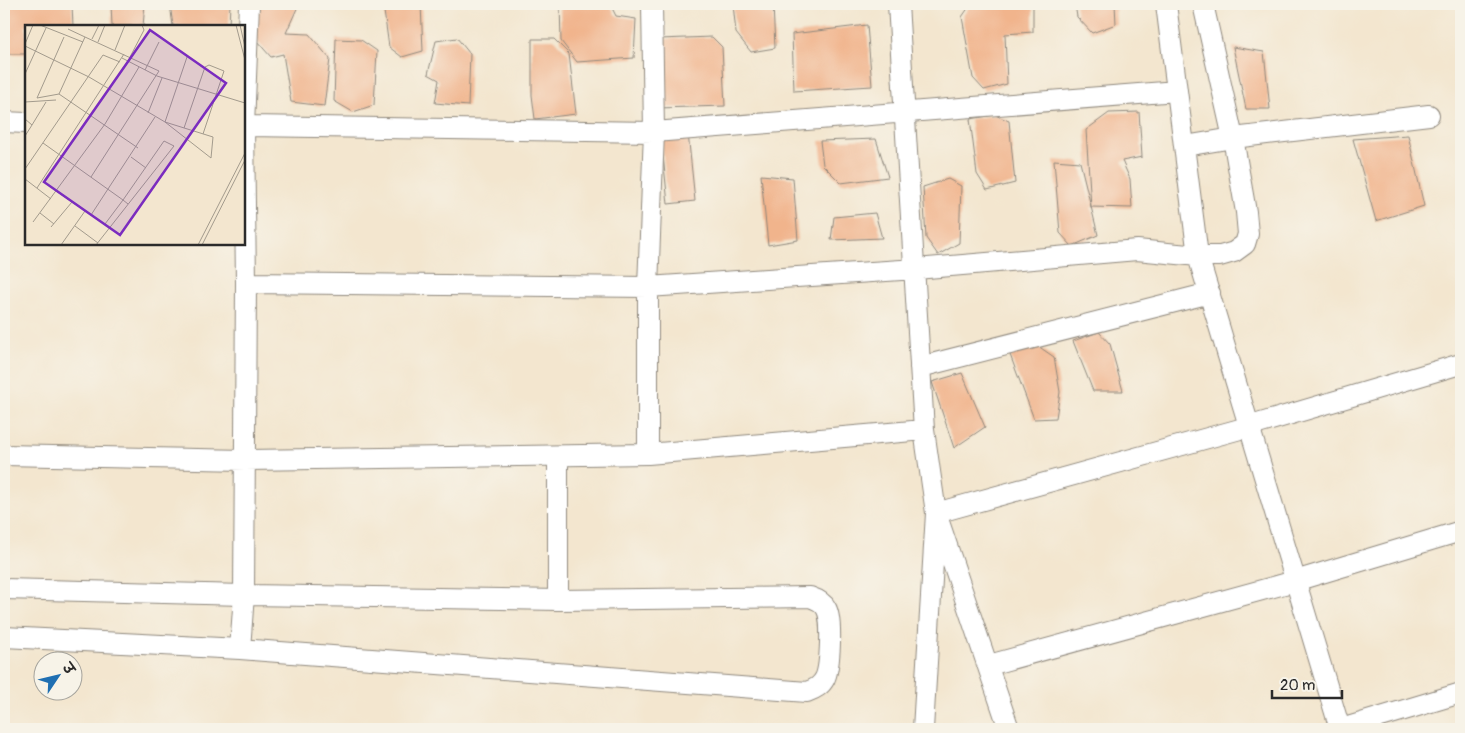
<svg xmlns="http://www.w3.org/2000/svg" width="1465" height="733" font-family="Pangolin,'Playpen Sans Deva',sans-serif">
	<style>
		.building { fill: #f1b48c }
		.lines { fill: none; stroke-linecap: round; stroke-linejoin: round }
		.street-casing { stroke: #8f887d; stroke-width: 22 }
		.street { stroke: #fff; stroke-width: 20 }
		.inset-road { fill: none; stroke: #a39b8d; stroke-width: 1 }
		.view { fill: #7b2cbf; fill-opacity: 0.15; stroke: #7b2cbf; stroke-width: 2.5 }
		.inset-edge { fill: none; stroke: #2b2b2b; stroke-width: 2.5 }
	</style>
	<rect width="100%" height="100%" fill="#f7f3e8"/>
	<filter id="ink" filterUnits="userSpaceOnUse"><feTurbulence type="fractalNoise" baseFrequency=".02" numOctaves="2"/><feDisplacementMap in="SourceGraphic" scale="10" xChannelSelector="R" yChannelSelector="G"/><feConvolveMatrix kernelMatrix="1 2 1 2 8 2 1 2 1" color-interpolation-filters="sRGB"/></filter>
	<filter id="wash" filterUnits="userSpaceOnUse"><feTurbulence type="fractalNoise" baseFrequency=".0096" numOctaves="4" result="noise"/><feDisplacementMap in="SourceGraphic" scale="20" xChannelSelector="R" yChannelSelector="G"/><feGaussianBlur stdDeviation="1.12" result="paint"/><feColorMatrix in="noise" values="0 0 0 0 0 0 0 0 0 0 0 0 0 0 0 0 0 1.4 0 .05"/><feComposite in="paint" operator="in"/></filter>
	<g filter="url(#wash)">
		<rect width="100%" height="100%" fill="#f3e6cf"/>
		<g id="blocks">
			<path class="building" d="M4,4H72L73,26H26V54H4Z
				M111,4H145L143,26H112Z
				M170,4H230L229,26H173Z
				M253,4H299L286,33L309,34L330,59L324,106L291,102L283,54L271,57L256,40Z
				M383,4L400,6L401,4H421L423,51L402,57L389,47Z
				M560,4H610L616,16L636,19L634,58L577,62L561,41Z
				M733,4H773L775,48L751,52L736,33Z
				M971,4H1033V32L1005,34L1007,84L984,90L973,78L962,17Z
				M1075,4H1115L1116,24L1092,33L1077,17Z
				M867,25L872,86L794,91L792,34Z
				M712,37L722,47L725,106L658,108L660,39Z
				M457,38L470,54L468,106L435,103L439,80L428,74L436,41Z
				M336,39L361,40L377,51L374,105L353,112L334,101Z
				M532,39H554L569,54L576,114L535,119L532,95Z
				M1233,47L1264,52L1270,109H1246Z
				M1139,112L1142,157L1122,161L1130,179L1132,208L1091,207L1086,130L1109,113Z
				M995,115L1009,121L1015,183L987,190L977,174L970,119Z
				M688,133L695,201L668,204L661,136Z
				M1408,135L1424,206L1376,221L1353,139Z
				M876,139L888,177L841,183L823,165L820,141Z
				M1054,160L1080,162L1098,235L1072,246L1060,233Z
				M761,175L793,178L798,240L768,245Z
				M948,179L961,186L959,243L938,255L926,238L923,187Z
				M875,213L882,238L831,240L834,217Z
				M1099,332L1110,344L1123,391H1093L1073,341Z
				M1038,346L1054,357L1060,392L1056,418L1034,419L1009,352Z
				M962,373L985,427L954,448L932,382Z"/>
		</g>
	</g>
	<g filter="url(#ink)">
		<use href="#blocks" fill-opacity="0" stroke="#8f887d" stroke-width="1"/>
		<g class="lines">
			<g class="street-casing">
				<path id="street" d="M898,4L924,430L936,513L1009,729
					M1166,4L1198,256L1340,729
					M4,122L26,123
					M244,126L654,132L1177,91
					M1185,146L1233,138L1429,115
					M246,283L648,287L916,269L1137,250L1198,256H1220L1234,252L1245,244L1248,234L1246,212L1233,138L1203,4
					M920,367L1210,293
					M648,454V287L654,132L652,4
					M4,455L245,460L648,454L924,430
					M558,456V600
					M4,589L244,595L240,649
					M4,637L240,649L807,692C815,689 821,686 825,678C830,667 833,619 826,608C823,602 816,599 810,597L558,600L244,595L246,283L244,126L249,4
					M989,665L1295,581L1461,531
					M923,729L936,513L1251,426L1457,365
					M1341,729L1461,693"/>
			</g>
			<use href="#street" class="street"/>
		</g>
	</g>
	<g transform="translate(25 25)">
		<rect width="220" height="220" fill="#f3e6cf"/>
		<path class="inset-road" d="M15,0L58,17M211,0L220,35M215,0L220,22M39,12L12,73L34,69L113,123M60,12L134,46L66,152M67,14L74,0M73,17L80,0M0,19L8,0M0,21L64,52L140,97L188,112L186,133L140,97L162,32M90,25L100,0M105,32L119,5L117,0M97,33L132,51L220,78M120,45L134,17M0,49L21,3M34,69L60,12L43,4M0,77L31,75M123,88L137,53M0,94L7,100L0,111M7,100L21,77M159,103L180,42L184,40L199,46L178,109M18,118L98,175L139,116L149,121L71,220M106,132L121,143M0,144L78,30L95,37M0,154L26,174M12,163L99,29M31,166L85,203M15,188L29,199M66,190L130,92M8,197L80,99L114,42M80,199L98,175L103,179M50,201L73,218M26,202L47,177M36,220L60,186M173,220L220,128M177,220L220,135"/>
		<path class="view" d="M125,5L201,58L95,210L19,157Z"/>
		<rect width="220" height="220" class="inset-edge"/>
	</g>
	<rect width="1465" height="733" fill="none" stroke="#f7f3e8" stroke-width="20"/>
	<g transform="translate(58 676) rotate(55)"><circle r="24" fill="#f7f3e8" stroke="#a5a39c"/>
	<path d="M0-4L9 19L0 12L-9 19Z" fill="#1f6fb2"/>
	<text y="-8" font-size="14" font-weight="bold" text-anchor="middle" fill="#2b2b2b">उ</text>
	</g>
	<path d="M1272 690v8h70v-8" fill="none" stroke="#2b2b2b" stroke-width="2.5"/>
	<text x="1280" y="690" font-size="15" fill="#2b2b2b" stroke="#f7f3e8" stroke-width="4" paint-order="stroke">20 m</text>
</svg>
